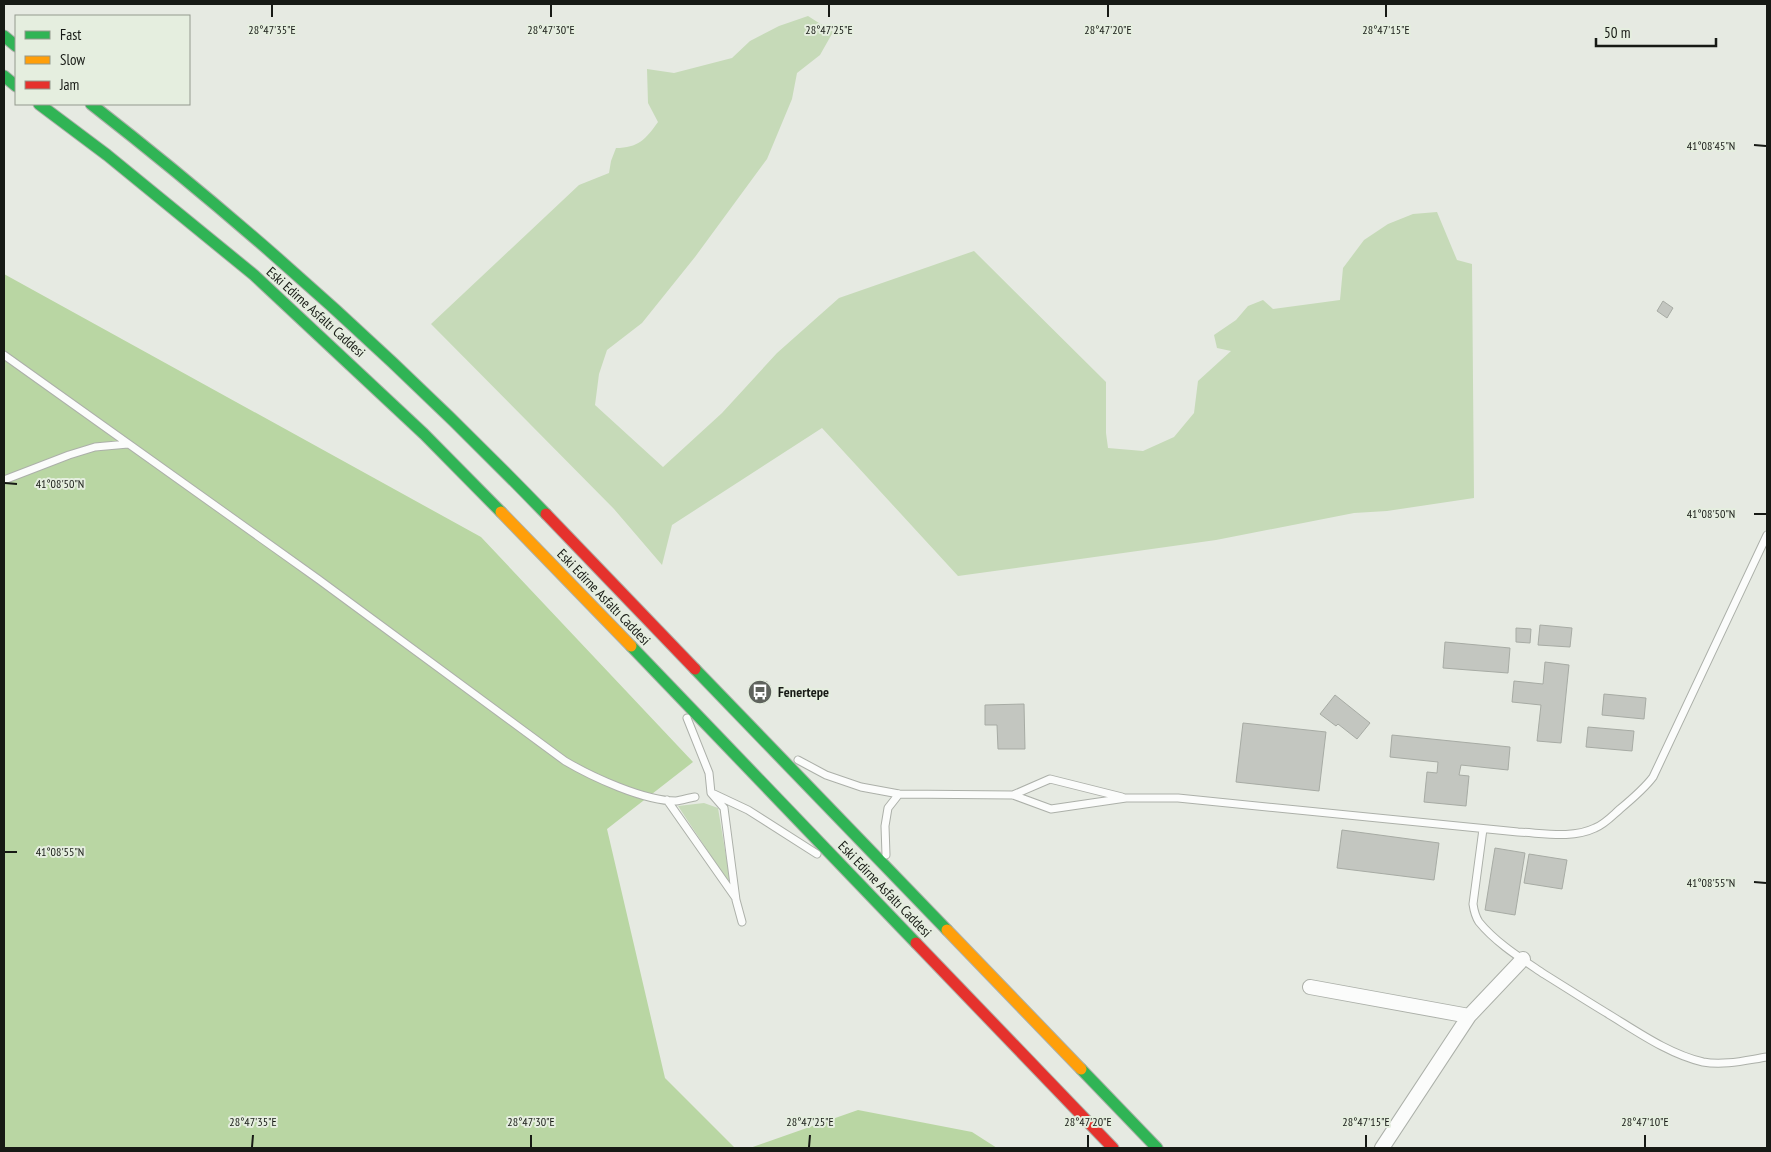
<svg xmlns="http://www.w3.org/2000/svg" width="1771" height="1152" font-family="'PT Sans Narrow',sans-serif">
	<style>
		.green { fill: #c6dab8 }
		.forest { fill: #b9d6a3 }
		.building { fill: #c3c6c0; stroke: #a7aba4 }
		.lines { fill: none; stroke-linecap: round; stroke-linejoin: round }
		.lane-casing { stroke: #acb0a9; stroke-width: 9 }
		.street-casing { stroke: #acb0a9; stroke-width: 16 }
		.fast-casing { stroke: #acb0a9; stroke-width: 13 }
		.slow-casing { stroke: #acb0a9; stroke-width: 13 }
		.jam-casing { stroke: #acb0a9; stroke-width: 13 }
		.lane { stroke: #fbfcfb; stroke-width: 7 }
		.street { stroke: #fbfcfb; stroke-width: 14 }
		.fast { stroke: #30b455; stroke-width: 11 }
		.slow { stroke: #ff9f0a; stroke-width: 11 }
		.jam { stroke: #e5322d; stroke-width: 11 }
		.ticks { fill: none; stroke: #171a15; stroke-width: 2 }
		.labels { text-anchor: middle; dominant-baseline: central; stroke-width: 4; stroke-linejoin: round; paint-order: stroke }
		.street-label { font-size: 14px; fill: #171a15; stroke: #e5eedf }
		.poi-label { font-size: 14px; font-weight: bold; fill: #171a15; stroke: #e5eedf; text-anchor: start }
		.ticks-label { font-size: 12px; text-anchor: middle; fill: #171a15; stroke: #e5eedf; stroke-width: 4; stroke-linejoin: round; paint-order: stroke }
	</style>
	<rect width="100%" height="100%" fill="#e6eae2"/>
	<path class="green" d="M808,16L833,32L820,55L797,73L792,99L767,159L695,257L642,323L607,350L599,374L595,405L663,467L722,413L777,353L839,298L974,251L1106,382V433L1108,448L1143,451L1174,437L1194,413L1198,381L1231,351L1217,348L1214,335L1236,320L1248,306L1263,300L1273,309L1340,300L1343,268L1364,240L1388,224L1413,214L1437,212L1457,260L1472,264L1474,498L1387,511L1354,513L1216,540L958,576L822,428L672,525L662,565L614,509L431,324L579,185L609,173L611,161L616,148C638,148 646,139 658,122L648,103L647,69L674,73L732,58L750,41L779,26Z
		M704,803L718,808L731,886L678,806Z"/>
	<path class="forest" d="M4,274L481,537L693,762L607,829L665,1078L735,1148H4Z
		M858,1110L972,1132L997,1148H750Z"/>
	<path class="building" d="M1663,301L1673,308L1667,318L1657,311Z
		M1540,625L1572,628L1570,647L1538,645Z
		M1516,628L1531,629L1530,643L1516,642Z
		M1445,642L1510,648L1508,673L1443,668Z
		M1545,662L1569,665L1561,743L1537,741L1541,705L1512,702L1514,681L1543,684Z
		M1604,694L1646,698L1644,719L1602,715Z
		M1335,695L1370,723L1357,739L1338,724L1336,726L1320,714Z
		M1024,704L1025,749H998L997,725H985V705Z
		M1243,723L1326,732L1319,791L1236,782Z
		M1588,727L1634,731L1632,751L1586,747Z
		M1392,735L1510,747L1508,770L1461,765L1459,775L1469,776L1466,806L1424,802L1427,772L1437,773L1438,762L1390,757Z
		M1342,830L1439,843L1434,880L1337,868Z
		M1495,848L1525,853L1515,915L1485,910Z
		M1529,854L1567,860L1562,889L1524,883Z"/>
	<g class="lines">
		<g class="lane-casing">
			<path id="lane" d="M4,355L318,579L565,761C592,777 644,801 676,801C682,800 689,798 695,797
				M4,480L69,455L95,447L128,444
				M687,718L709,773L711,793L724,808L736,900L742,922
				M798,760L826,775L861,787L899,794L1013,795L1051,809L1126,798H1178L1518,832C1543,833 1572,839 1595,828C1605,824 1612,816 1620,809C1632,799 1644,789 1653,777L1767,535
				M714,794L748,810L817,854
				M1013,795L1050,779L1122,797
				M667,800L735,897
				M1483,829L1473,904C1474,911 1475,916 1479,922C1496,943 1522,959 1544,974C1565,987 1585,1000 1605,1012C1635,1030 1668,1054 1703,1062C1724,1066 1747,1060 1767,1057
				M886,855L885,826L888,808L899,794"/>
		</g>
		<g class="street-casing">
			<path id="street" d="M1310,987L1469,1016
				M1382,1148L1469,1016L1523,959"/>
		</g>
		<g class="fast-casing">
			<path id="fast" d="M4,36L16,46
				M4,76L16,86
				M39,104L107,155L254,275L424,434L501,512
				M91,104C253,230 404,367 546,514
				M631,646L916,943
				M695,669L947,930
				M1081,1069L1157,1148"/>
		</g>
		<g class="slow-casing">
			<path id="slow" d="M501,512L631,646
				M947,930L1081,1069"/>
		</g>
		<g class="jam-casing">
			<path id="jam" d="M546,514L695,669
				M916,943L1113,1148"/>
		</g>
		<use href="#lane" class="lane"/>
		<use href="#street" class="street"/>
		<use href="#fast" class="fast"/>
		<use href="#slow" class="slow"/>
		<use href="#jam" class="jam"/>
	</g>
	<path class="ticks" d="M272,17V5M551,17V5M829,17V5M1108,17V5M1386,17V5M1754,145L1766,146M5,483L17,484M1754,514H1766M5,852H17M1754,882L1766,883M252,1147L253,1135M531,1147V1135M809,1147L810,1135M1088,1147V1135M1366,1147V1135M1645,1147V1135"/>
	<defs>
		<g id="bus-disc" transform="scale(1.25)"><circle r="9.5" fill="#5f635d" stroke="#e5eedf"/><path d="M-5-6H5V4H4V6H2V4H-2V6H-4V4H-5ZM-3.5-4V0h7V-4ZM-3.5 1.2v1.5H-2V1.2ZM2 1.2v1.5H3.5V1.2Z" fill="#fff"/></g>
	</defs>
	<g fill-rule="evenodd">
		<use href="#bus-disc" x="760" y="692"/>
	</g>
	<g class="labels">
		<g class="street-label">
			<text transform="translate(316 312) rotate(42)">Eski Edirne Asfaltı Caddesi</text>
			<text transform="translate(604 597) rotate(46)">Eski Edirne Asfaltı Caddesi</text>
			<text transform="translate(885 889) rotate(46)">Eski Edirne Asfaltı Caddesi</text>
		</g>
		<g class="poi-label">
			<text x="778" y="692">Fenertepe</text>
		</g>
	</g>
	<g class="ticks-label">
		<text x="272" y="34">28°47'35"E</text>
		<text x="551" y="34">28°47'30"E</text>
		<text x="829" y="34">28°47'25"E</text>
		<text x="1108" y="34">28°47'20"E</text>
		<text x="1386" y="34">28°47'15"E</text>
		<text x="1711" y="150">41°08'45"N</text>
		<text x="60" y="488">41°08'50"N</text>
		<text x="1711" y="518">41°08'50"N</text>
		<text x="60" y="856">41°08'55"N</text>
		<text x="1711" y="887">41°08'55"N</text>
		<text x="253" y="1126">28°47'35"E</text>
		<text x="531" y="1126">28°47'30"E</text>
		<text x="810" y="1126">28°47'25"E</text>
		<text x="1088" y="1126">28°47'20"E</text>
		<text x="1366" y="1126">28°47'15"E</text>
		<text x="1645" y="1126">28°47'10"E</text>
	</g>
	<rect width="1771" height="1152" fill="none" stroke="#171a15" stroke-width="10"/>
	<rect x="15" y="15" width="175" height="90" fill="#e5eedf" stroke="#93998e"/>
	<rect x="25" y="31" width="25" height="8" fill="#30b455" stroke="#93998e"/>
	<text x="60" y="40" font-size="15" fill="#171a15">Fast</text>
	<rect x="25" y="56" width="25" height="8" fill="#ff9f0a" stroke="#93998e"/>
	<text x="60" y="65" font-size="15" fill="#171a15">Slow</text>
	<rect x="25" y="81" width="25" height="8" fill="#e5322d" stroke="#93998e"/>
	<text x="60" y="90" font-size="15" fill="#171a15">Jam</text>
	<path d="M1596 38v8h120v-8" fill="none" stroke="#171a15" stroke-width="2.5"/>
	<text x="1604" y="38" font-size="15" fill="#171a15" stroke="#e5eedf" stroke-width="4" paint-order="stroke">50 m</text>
</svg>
